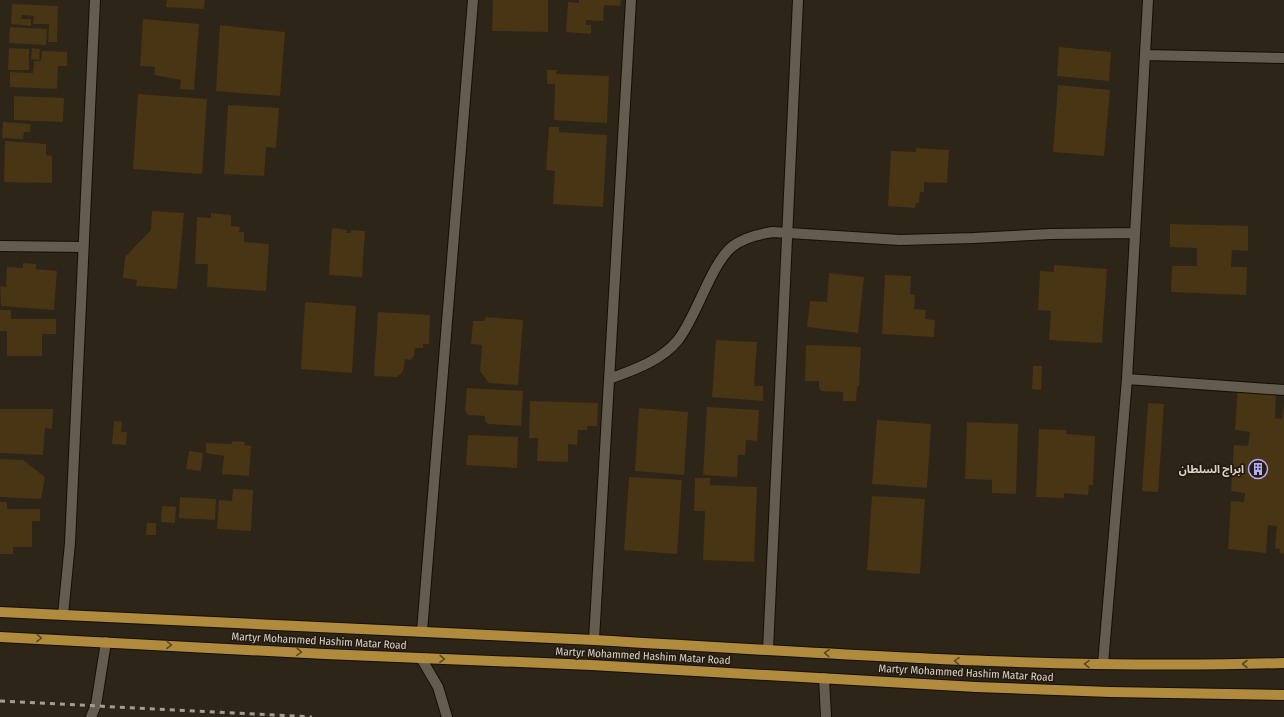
<svg xmlns="http://www.w3.org/2000/svg" width="1284" height="717" font-family="'Fira Sans Condensed','Noto Sans Arabic',sans-serif">
	<style>
		.building { fill: #473513 }
		.lines { fill: none; stroke-linecap: round; stroke-linejoin: round }
		.street-casing { stroke: #150e04; stroke-width: 12 }
		.primary-casing { stroke: #150e04; stroke-width: 12 }
		.street { stroke: #645c4e; stroke-width: 10 }
		.primary { stroke: #b18b3d; stroke-width: 10 }
		.rail { stroke: #a29c92; stroke-width: 3; stroke-dasharray: 5 5; stroke-linecap: butt }
		.oneway { stroke: #5c4821 }
		.labels { text-anchor: middle; dominant-baseline: central; stroke-width: 3.5; stroke-linejoin: round; paint-order: stroke }
		.poi-label { font-size: 11px; font-weight: bold; fill: #dad5cd; stroke: #231c0f; text-anchor: end }
		.street-label { font-size: 11px; fill: #dad5cd; stroke: #231c0f }
	</style>
	<rect width="100%" height="100%" fill="#2d2518"/>
	<path class="building" d="M167,0H205L204,9L166,7Z
		M493,0H548V32L492,31Z
		M579,0H621L620,6L604,5L603,21L586,20V25H591V34L566,32L568,2L579,3Z
		M12,4L58,6L57,42H48L49,24H33L34,16L22,15L21,19H31V26L11,24Z
		M143,19L199,24L194,90L180,89L181,80L154,75L155,67L140,66Z
		M220,25L285,32L280,96L216,91Z
		M10,27L47,29L46,45L9,43Z
		M1059,47L1111,52L1109,81L1057,76Z
		M9,48L29,49V70H8Z
		M32,48L40,49L39,60L31,59Z
		M42,51L67,52V66H58L57,89L10,87V72L33,73L34,61H41Z
		M547,70H557L556,74L609,76L607,123L554,120L555,84H547Z
		M1058,85L1110,90L1104,156L1053,152Z
		M138,94L207,99L202,174L133,169Z
		M14,96L64,98L63,122L14,120Z
		M228,105L279,108L276,148L266,147L264,176L224,174Z
		M3,122L31,124L30,132H24L23,139L2,138Z
		M549,127H559V132L607,135L603,207L553,204L555,171L546,170Z
		M5,141L46,144V155L52,156V183L4,182Z
		M916,148L949,150L947,183L924,182V192H920L919,203H916L915,208L888,206L891,151L916,152Z
		M152,211L184,213L177,289L136,286L137,280L123,278L125,257L151,230Z
		M211,213L231,215V226L240,227L239,232H244V242L269,244L266,291L207,287L208,264H195L197,217L211,218Z
		M1170,224L1248,226V251L1232,250L1231,267H1247L1246,295L1171,292L1172,266H1197V248L1170,247Z
		M332,228L347,230L346,233H351V230L365,231L362,277L329,275Z
		M23,263L36,264V269L57,271L54,310L1,306L0,286L6,287L7,267L23,268Z
		M1054,265L1107,269L1102,343L1049,340L1051,311L1038,310L1040,271L1054,272Z
		M829,273L864,277L858,333L807,327L810,301L827,302Z
		M885,275L911,276L910,294L915,295L914,309L926,310L925,319L935,320L934,337L882,334Z
		M305,302L356,306L352,373L301,369Z
		M0,310H11V319H56V334H42V356H7V331H0Z
		M378,312L430,315L429,344H423V348H415L414,356L410,360L405,359L403,371L397,377L374,376Z
		M486,317L523,320L518,385L489,383L480,371L482,345L471,344L473,321H484Z
		M716,340L757,342L754,386H763V401L712,397Z
		M806,345L861,347L859,386H857L856,401H843V392L821,391L819,387V381H805Z
		M1033,366H1042L1041,390L1032,389Z
		M1238,387L1276,394L1275,418L1282,419L1284,404V554L1280,553V549L1275,548L1277,526L1268,525L1266,553L1228,549L1231,501L1244,502L1245,493L1231,491L1234,445L1248,446L1250,432L1235,430Z
		M467,388L523,391L521,426L488,424L485,422V416L469,415L465,411Z
		M530,401L598,403L597,426H587V430H578L577,445L568,444V462L537,461L538,438H529Z
		M1148,403L1164,404L1158,492L1142,491Z
		M707,407L759,410L757,441L746,440L745,455H738L737,477L703,475Z
		M639,408L688,412L684,475L635,471Z
		M0,409H53L52,429L45,428L43,455L0,453Z
		M877,420L931,424L927,488L872,484Z
		M114,421L122,422L121,432H127L126,445L112,444Z
		M967,422L1018,424L1016,494L992,493V480L965,479Z
		M1039,429L1066,430V434L1095,436L1093,485H1089L1088,495L1064,493V498L1036,497Z
		M468,435L518,437L517,468L466,465Z
		M233,441L245,442L244,445L251,446L249,476L222,474L224,456L206,453V443L231,444Z
		M189,451L203,453L201,471L186,469Z
		M0,459L23,460L45,477L41,499L0,497Z
		M629,477L682,480L677,554L624,550Z
		M695,478H710V485L757,487L754,562L703,560L705,511H694Z
		M233,489L253,490L251,531L217,529L219,500L232,501Z
		M872,496L925,499L920,574L867,570Z
		M180,497L216,499L215,520L179,518Z
		M0,502H7V509H40V521H32V547H13V554H0Z
		M162,506L176,507L175,523L161,522Z
		M147,523H156V535H146Z"/>
	<g class="lines">
		<g class="street-casing">
			<path id="street" d="M1145,55L1284,58
				M0,246L83,247
				M609,379C633,370 661,361 678,340C697,316 711,263 733,246C745,237 759,234 773,232L900,240L974,238L1050,234L1135,233
				M1127,379L1284,390
				M63,615L70,543L95,0
				M422,631L473,0
				M594,640L631,0
				M768,650L798,0
				M421,658L438,687L447,717
				M1103,664L1127,379L1148,0
				M824,678L826,717
				M91,717L96,705L106,642"/>
		</g>
		<g class="primary-casing">
			<path id="primary" d="M0,612C198,623 396,629 594,640C824,653 1053,670 1284,663
				M0,637L325,654L591,665L976,687L1110,692L1284,695"/>
		</g>
		<use href="#street" class="street"/>
		<use href="#primary" class="primary"/>
		<path class="rail" d="M0,701L312,717"/>
	</g>
	<defs><path id="oneway-chevron" d="M-2-3.5L2.5 0L-2 3.5" fill="none" stroke-width="1.6" stroke-linecap="round" stroke-linejoin="round"/></defs>
	<g class="oneway">
		<use href="#oneway-chevron" transform="translate(39 638) rotate(2)"/>
		<use href="#oneway-chevron" transform="translate(169 645) rotate(3)"/>
		<use href="#oneway-chevron" transform="translate(299 652) rotate(3)"/>
		<use href="#oneway-chevron" transform="translate(827 653) rotate(-177)"/>
		<use href="#oneway-chevron" transform="translate(442 659) rotate(3)"/>
		<use href="#oneway-chevron" transform="translate(957 661) rotate(-177)"/>
		<use href="#oneway-chevron" transform="translate(1087 664) rotate(-179)"/>
		<use href="#oneway-chevron" transform="translate(1245 664) rotate(180)"/>
	</g>
	<defs>
		<g id="building-ring" transform="scale(1)"><circle r="9.5" fill="#231c0f" stroke="#b8abf7" stroke-width="1.5"/><path d="M-4-6H4V6H1V3H-1V6H-4ZM-2.5-4.3h1.7v1.8h-1.7ZM.8-4.3h1.7v1.8H.8ZM-2.5-1h1.7V.8h-1.7ZM.8-1h1.7V.8H.8Z" fill="#b8abf7"/></g>
	</defs>
	<g fill-rule="evenodd">
		<use href="#building-ring" x="1258" y="469"/>
	</g>
	<g class="labels">
		<g class="poi-label">
			<text x="1244" y="469">ابراج السلطان</text>
		</g>
		<g class="street-label">
			<text transform="translate(319 641) rotate(3)">Martyr Mohammed Hashim Matar Road</text>
			<text transform="translate(643 656) rotate(3)">Martyr Mohammed Hashim Matar Road</text>
			<text transform="translate(966 673) rotate(3)">Martyr Mohammed Hashim Matar Road</text>
		</g>
	</g>
</svg>
